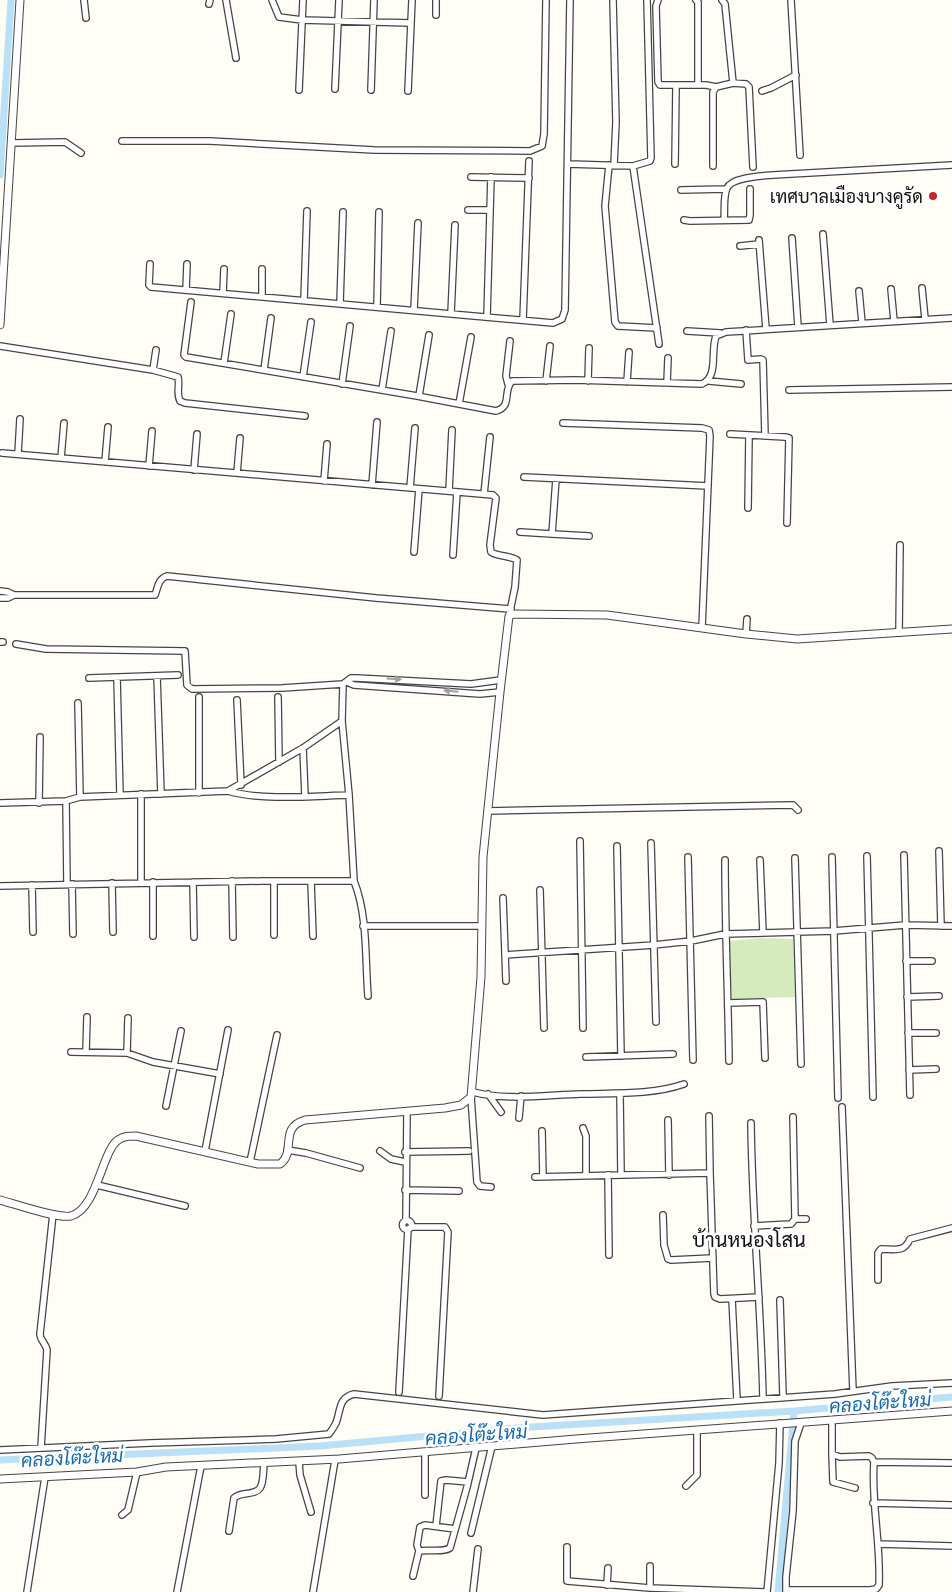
<svg xmlns="http://www.w3.org/2000/svg" width="952" height="1592" font-family="'PT Serif',Sarabun,serif">
	<style>
		.green { fill: #d5ebbd }
		.lines { fill: none; stroke-linecap: round; stroke-linejoin: round }
		.canal { stroke: #b9e0f7; stroke-width: 7 }
		.minor-casing { stroke: #444; stroke-width: 8 }
		.tertiary-casing { stroke: #444; stroke-width: 9 }
		.minor { stroke: #fff; stroke-width: 5.5 }
		.tertiary { stroke: #fff; stroke-width: 7 }
		.oneway { fill: #a0a0a0 }
		.poi-dot { fill: #c4262e; stroke: #fff; stroke-width: 2 }
		.labels { text-anchor: middle; dominant-baseline: central; stroke-width: 5; stroke-linejoin: round; paint-order: stroke }
		.poi-label { font-size: 18px; fill: #111; stroke: #fff; text-anchor: end }
		.water-label { font-size: 19px; font-style: italic; fill: #1768a6; stroke: #fff }
		.quarter-label { font-size: 20px; fill: #111; stroke: #fff }
	</style>
	<rect width="100%" height="100%" fill="#fffdf5"/>
	<path class="green" d="M760,938L793,939L795,997L732,999L729,941Z"/>
	<g class="lines">
		<path class="canal" d="M0,175L11,0
			M0,1460L320,1446L516,1428L794,1411L952,1397
			M778,1592L794,1411"/>
		<g class="minor-casing">
			<path id="minor" d="M84,0L86,18
				M226,0L236,58
				M272,0L279,17L302,20L411,23
				M613,0L616,122L614,165
				M658,0L656,6L658,82L660,85H706L716,87
				M696,0L698,2V85
				M722,0L725,4L733,83
				M791,0L800,155
				M209,4L210,0
				M436,15V0
				M335,89L339,0
				M299,90L303,0
				M371,90L374,0
				M408,91L412,0
				M762,91L771,88L796,75
				M122,141H210L374,150L530,151L542,146L544,134L546,0
				M12,143L65,142L81,153
				M568,164L633,166L650,161L651,158L647,0
				M675,164L676,86
				M609,165L605,206L615,322L618,326L657,328
				M633,166L659,344
				M713,166V92L716,87L733,83L746,84L749,87L753,167
				M471,177L529,178
				M681,190L726,189
				M468,210H490
				M684,220L690,221L749,220L750,215V189
				M724,220C725,210 723,197 727,188C732,177 762,176 773,175L952,165
				M823,234L830,325
				M792,238L798,327
				M759,240L766,329
				M740,246L759,244
				M150,264L149,285L151,287L553,323L562,319L565,310L570,0
				M922,288L925,319
				M891,289L894,321
				M186,290L187,264
				M859,291L862,323
				M223,293L224,269
				M262,296V269
				M304,300L307,211
				M191,302L184,355L186,357L417,396L496,411C513,406 502,392 512,381L576,380L702,384C719,376 710,353 716,336L726,332L952,318
				M340,303L343,212
				M377,307L379,212
				M414,310L418,223
				M451,314L455,225
				M487,317L491,177
				M523,320L529,161
				M746,330L748,360L761,359L763,360L765,436
				M687,331L720,333
				M0,346L153,370L178,377C180,386 176,393 180,401L185,403L305,416
				M224,363L231,314
				M153,370L156,350
				M264,370L271,318
				M303,377L311,322
				M546,381L550,346
				M588,381L589,348
				M709,381L741,384
				M627,382L629,352
				M667,383L668,358
				M342,384L350,326
				M508,384L506,376L510,341
				M382,390L391,331
				M789,390L952,387
				M419,396L429,335
				M459,404L471,337
				M563,423L702,428L709,430L710,436L702,628
				M730,434L785,437L789,438L787,523
				M2,453L493,495L496,498L490,545L491,552C498,557 509,555 517,560L515,587L509,616
				M18,454L20,419
				M61,458L64,423
				M105,462L108,427
				M149,466L152,431
				M194,470L197,434
				M237,473L240,438
				M524,477L708,486
				M324,481L327,444
				M372,485L377,422
				M410,488L415,428
				M449,491L452,430
				M484,494L490,437
				M748,508L749,435
				M520,532L552,534L556,479
				M552,534L589,536
				M414,552L419,489
				M453,555L457,492
				M0,591L8,592L14,595H155C158,587 158,579 167,576L376,598L511,609
				M0,598H8L14,595
				M899,633L900,545
				M746,634L747,619
				M0,642H3
				M16,644L46,649L185,651L187,685L192,689L282,688L343,684
				M157,676L161,794
				M89,678L178,675
				M117,678L120,795
				M347,682L354,685L480,694L500,692
				M199,697V793
				M278,697L279,762
				M237,700L241,785
				M78,703L80,797
				M303,748L305,796
				M228,791C263,801 312,796 349,795
				M141,794V883
				M0,803L66,801
				M39,803L40,737
				M488,811L793,805L798,810
				M580,841L583,1028
				M651,843L656,1022
				M617,846L621,1056
				M939,851L941,926
				M904,855L910,1095
				M867,856L873,1097
				M688,857L693,1060
				M832,857L838,1098
				M795,858L801,1064
				M725,860C725,927 728,994 729,1061
				M760,860L763,933
				M232,881L233,937
				M311,881L313,936
				M153,882V936
				M193,882L194,937
				M112,883L113,932
				M67,884L66,801L80,797L228,791L303,748L342,721
				M72,884L73,934
				M32,885L33,932
				M0,886L262,881H354
				M540,890L544,1028
				M503,898L506,981
				M363,926H482
				M274,935V881
				M505,955L654,945L691,941L725,934L834,931L905,925L952,926
				M906,961H932
				M368,996C365,959 368,916 354,881L349,795L342,721L343,684L351,678H356L471,684L501,680
				M907,997L939,996
				M728,1003L763,1002L765,1058
				M908,1033H936
				M71,1052L127,1053L153,1062L220,1074
				M86,1052L87,1017
				M127,1053L128,1018
				M586,1057L673,1054
				M909,1070L936,1069
				M473,1092C507,1101 546,1095 581,1094C614,1093 653,1095 684,1084
				M488,1094L501,1112
				M620,1094L621,1175
				M471,1097L477,1182L480,1186L491,1187
				M166,1106L181,1031
				M842,1107L853,1391
				M709,1116L710,1173L714,1294L715,1297L720,1299L759,1297
				M519,1118L521,1096
				M668,1120L669,1175
				M751,1123C752,1215 761,1306 763,1398
				M583,1128L586,1136V1176
				M542,1131L543,1177
				M287,1150L306,1153L360,1168
				M205,1151L228,1030
				M380,1151L391,1159L405,1162
				M405,1152L469,1151
				M250,1162L277,1035
				M608,1175L609,1255
				M535,1177L710,1173
				M97,1185L185,1206
				M405,1190L459,1191
				M663,1215L664,1245L668,1259L671,1260L713,1258
				M795,1219H806
				M406,1220L407,1111
				M402.5 1225a4.5 4.5 0 1 1 9 0a4.5 4.5 0 1 1-9 0Z
				M754,1226L791,1224L795,1219L793,1117
				M412,1227H445L448,1232L439,1396
				M878,1280V1253L881,1249C895,1249 904,1253 910,1239L952,1228
				M732,1299L737,1400
				M780,1300L783,1396
				M399,1392L408,1229
				M41,1448L47,1350C46,1344 40,1340 40,1334L53,1214
				M0,1450L150,1443L276,1439L329,1434C331,1431 334,1427 336,1423C341,1410 338,1398 354,1394L543,1415L835,1394L892,1386L952,1383
				M425,1452V1495
				M832,1454L833,1482L855,1488
				M299,1462L300,1475L311,1512
				M874,1462L952,1463
				M686,1486L697,1475V1430
				M873,1503L952,1505
				M122,1515L128,1510L137,1472
				M436,1526L441,1481L446,1480L468,1482
				M229,1531L234,1498C241,1491 255,1496 260,1488C264,1482 263,1471 264,1464
				M471,1533L492,1446
				M878,1544L952,1546
				M567,1547V1581L650,1588L767,1592
				M419,1551L417,1545L420,1527L425,1525L455,1529
				M413,1576L419,1551C429,1549 442,1553 450,1548L467,1487L476,1448
				M607,1585L608,1568
				M650,1588V1566
				M786,1590H870L876,1589L879,1585C881,1543 871,1503 874,1462L872,1458L869,1456L840,1457L832,1454V1420
				M27,1592L45,1477
				M177,1592L201,1466
				M313,1592L335,1460
				M473,1592L478,1549
				M767,1592L779,1463L780,1423
				M786,1592V1577L793,1511L795,1441L801,1423"/>
		</g>
		<g class="tertiary-casing">
			<path id="tertiary" d="M0,325L20,0
				M0,1200C15,1204 58,1219 71,1216C97,1209 102,1151 118,1140C124,1136 129,1136 136,1136L258,1164H280C297,1152 278,1128 305,1120L445,1108L461,1105L471,1097L481,977L483,857L500,692L509,616L513,614L607,615L746,634L797,639L952,629
				M0,1479L137,1472L166,1467L339,1459L576,1439L952,1411"/>
		</g>
		<use href="#minor" class="minor"/>
		<use href="#tertiary" class="tertiary"/>
	</g>
	<defs><path id="oneway-solid" d="M-6-.8H1V-3.2L6.5 0L1 3.2V.8H-6Z" transform="scale(1.25)"/></defs>
	<g class="oneway">
		<use href="#oneway-solid" transform="translate(394 679) rotate(3)"/>
		<use href="#oneway-solid" transform="translate(451 691) rotate(-175)"/>
	</g>
	<circle class="poi-dot" cx="933" cy="196" r="5"/>
	<g class="labels">
		<g class="poi-label">
			<text x="923" y="196">เทศบาลเมืองบางคูรัด</text>
		</g>
		<g class="water-label">
			<text transform="translate(880 1402) rotate(-4)">คลองโต๊ะใหม่</text>
			<text transform="translate(476 1434) rotate(-4)">คลองโต๊ะใหม่</text>
			<text transform="translate(72 1457) rotate(-3)">คลองโต๊ะใหม่</text>
		</g>
		<g class="quarter-label">
			<text x="749" y="1239">บ้านหนองโสน</text>
		</g>
	</g>
</svg>
